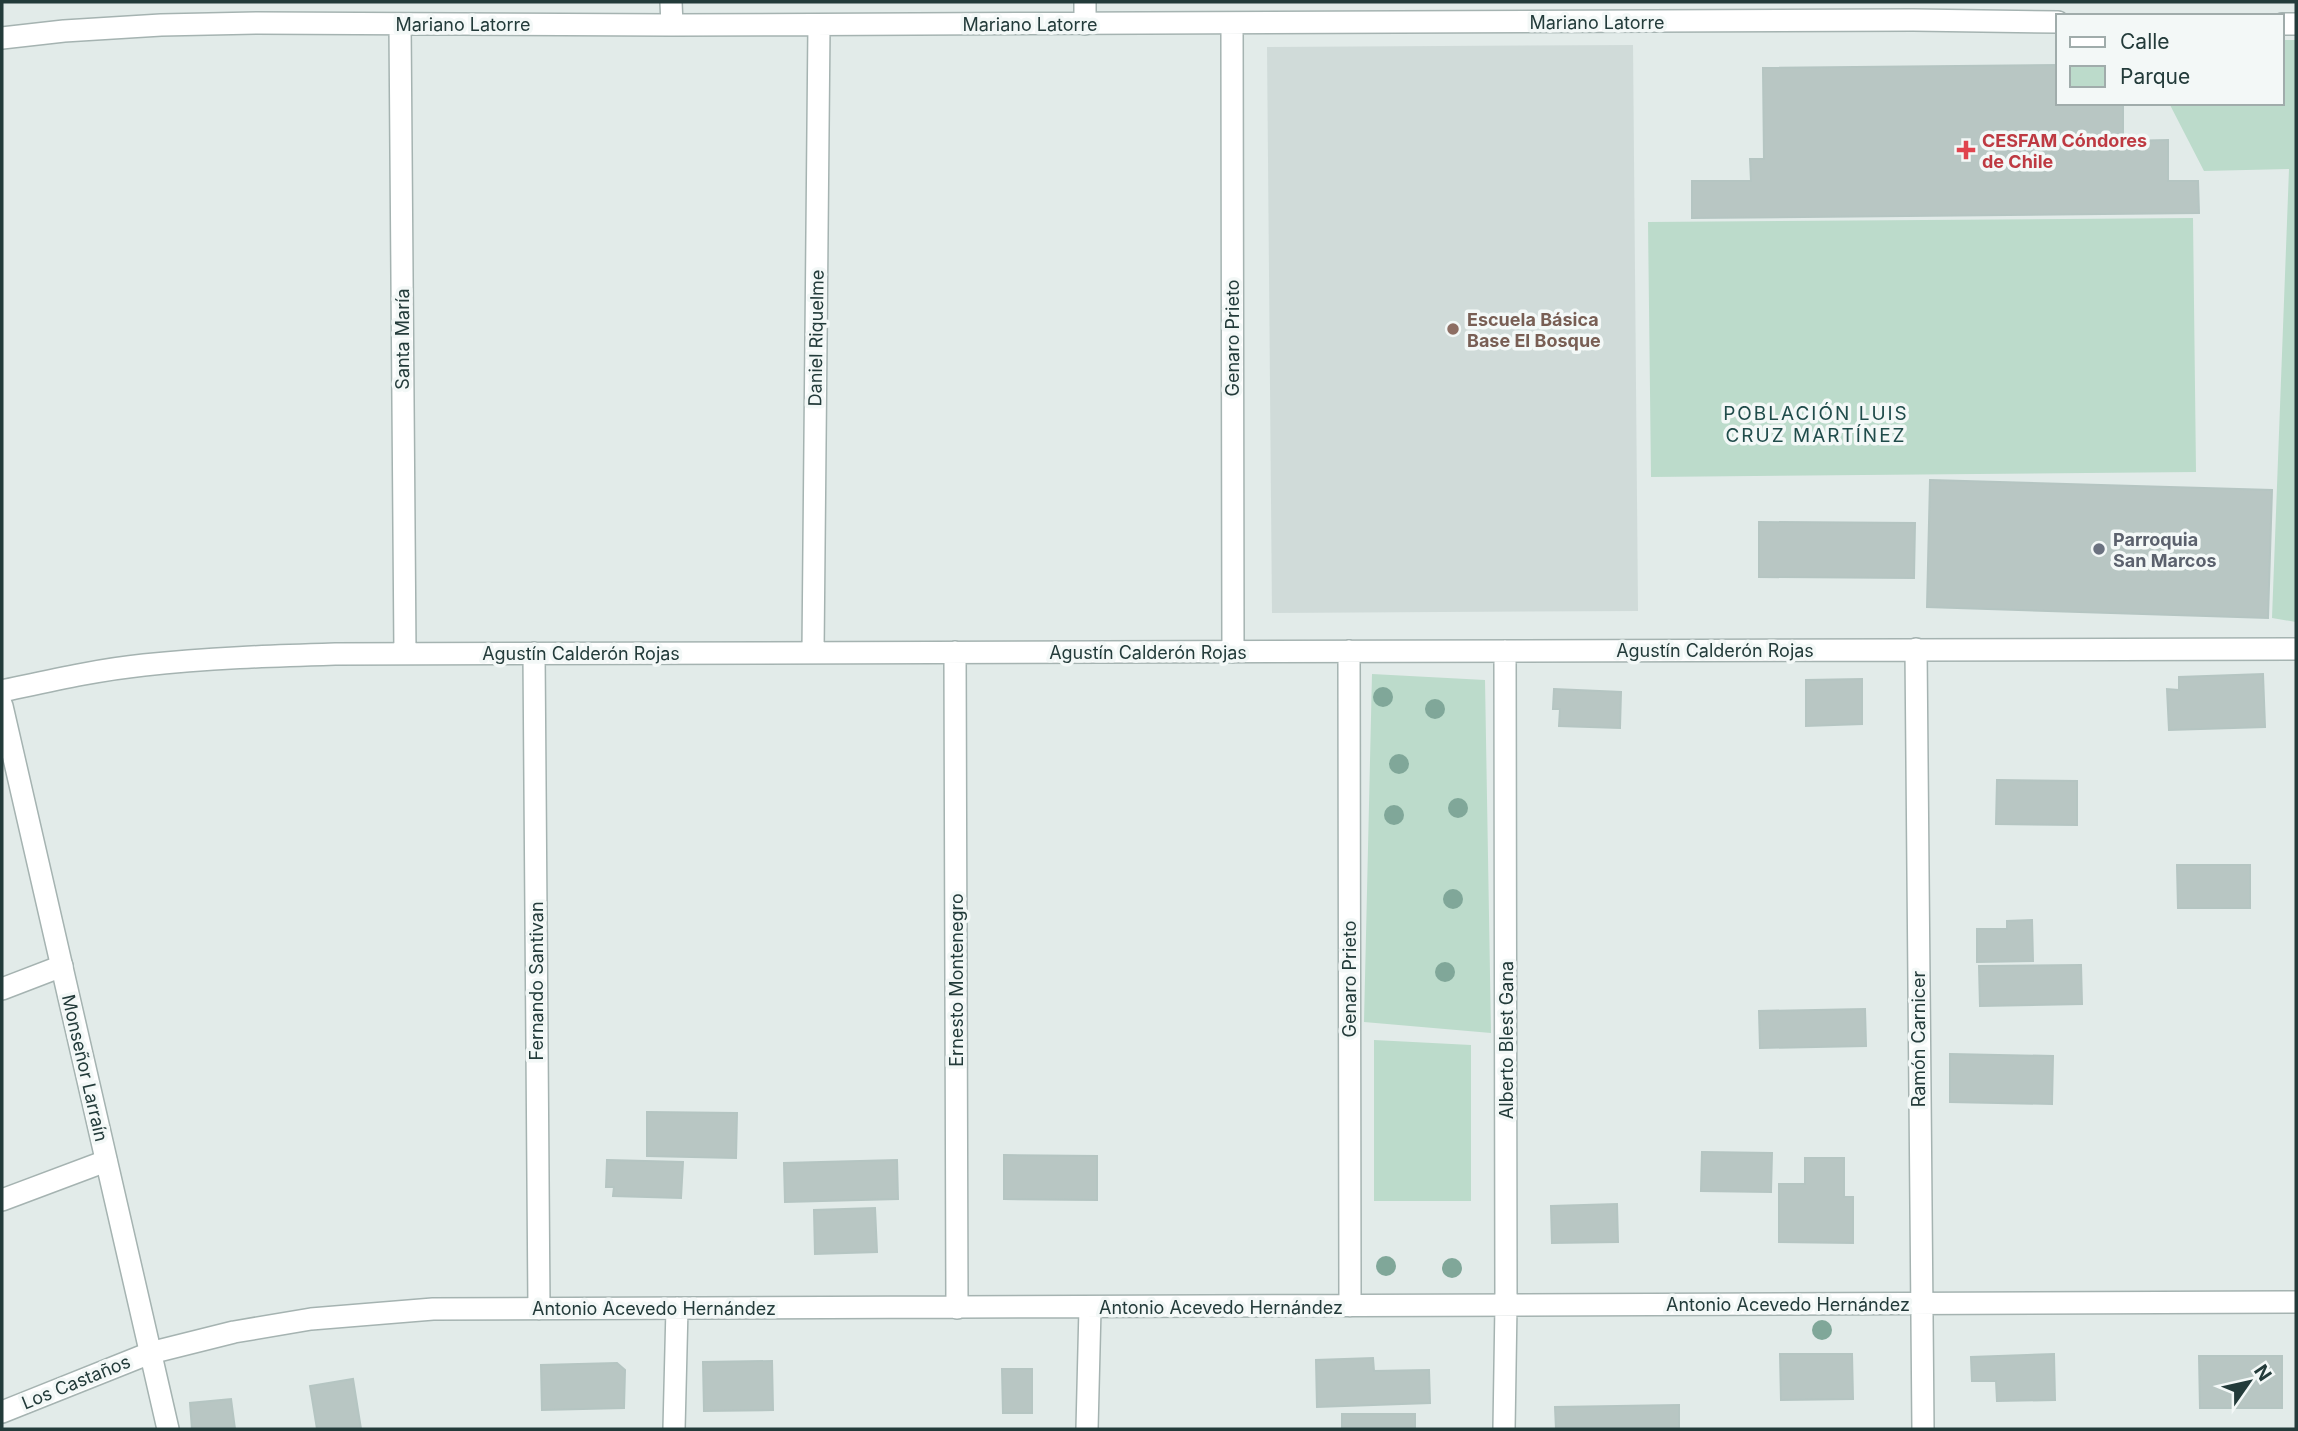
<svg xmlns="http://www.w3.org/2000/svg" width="2298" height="1431" font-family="Inter,sans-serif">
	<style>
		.built { fill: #d0dbd9 }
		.green { fill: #bcdbcb }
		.building { fill: #b8c6c3; stroke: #b5c5c2; stroke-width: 2 }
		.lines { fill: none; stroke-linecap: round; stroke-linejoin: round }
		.minor-casing { stroke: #a5b3b1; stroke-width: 24 }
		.tertiary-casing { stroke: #a5b3b1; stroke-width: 24 }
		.minor { stroke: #fff; stroke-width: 21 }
		.tertiary { stroke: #fff; stroke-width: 21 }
		.tree { fill: #80a799 }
		.health-dot { fill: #e0444e; stroke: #f3f8f7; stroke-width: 2.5 }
		.education-dot { fill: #8d6e63; stroke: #f3f8f7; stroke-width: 2.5 }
		.worship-dot { fill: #6b7280; stroke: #f3f8f7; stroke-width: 2.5 }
		.labels { text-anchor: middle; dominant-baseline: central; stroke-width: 7; stroke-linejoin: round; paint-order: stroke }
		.street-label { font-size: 18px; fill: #233b3a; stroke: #f3f8f7 }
		.health-label { font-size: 18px; font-weight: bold; fill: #be3a42; stroke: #f3f8f7; text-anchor: start }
		.education-label { font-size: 18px; font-weight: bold; fill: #785e54; stroke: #f3f8f7; text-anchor: start }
		.worship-label { font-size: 18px; font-weight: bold; fill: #5b616d; stroke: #f3f8f7; text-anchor: start }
		.neighbourhood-label { font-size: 19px; letter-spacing: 2px; fill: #204c4b; stroke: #f3f8f7 }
	</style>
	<rect width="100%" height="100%" fill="#e2ebe9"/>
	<path class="built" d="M1633,45L1638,611L1272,613L1267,47Z"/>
	<path class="green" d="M2282,40H2296V622L2272,618L2289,169L2204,171L2169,103H2282Z
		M2193,218L2196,472L1651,477L1648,222Z
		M1372,674L1485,680L1491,1033L1364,1022Z
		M1374,1040L1471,1045V1201H1374Z"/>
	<path class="building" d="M2058,65V103H2123V141L2168,140V181H2198L2199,213L1692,218V181H1751L1750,159H1764L1763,68Z
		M1930,480L2272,490L2268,618L1927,607Z
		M1759,522L1915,523L1914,578L1759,577Z
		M2263,674L2265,727L2169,730L2167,689L2179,690V677Z
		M1862,679V724L1806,726V680Z
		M1554,689L1621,692L1620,728L1559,726L1560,709H1553Z
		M1997,780L2077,781V825L1996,824Z
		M2177,865H2250V908H2178Z
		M2032,920L2033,961L1977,962V929H2007V921Z
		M2081,965L2082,1004L1980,1006L1979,966Z
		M1865,1009L1866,1046L1760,1048L1759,1011Z
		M1950,1054L2053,1056L2052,1104L1950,1102Z
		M647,1112L737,1113L736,1158L647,1156Z
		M1702,1152L1772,1153L1771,1192L1701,1191Z
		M1004,1155L1097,1156V1200L1004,1199Z
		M1805,1158H1844V1197H1853V1243L1779,1242V1184H1805Z
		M607,1160L683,1162L681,1198L613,1196L614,1187H606Z
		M897,1160L898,1199L785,1202L784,1163Z
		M1617,1204L1618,1242L1552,1243L1551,1206Z
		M875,1208L877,1252L815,1254L814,1210Z
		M1780,1354H1852L1853,1399L1781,1400Z
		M2054,1354L2055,1400L1997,1401L1996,1381H1972L1971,1357Z
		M2199,1356H2282V1408H2200Z
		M1373,1358L1374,1371L1429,1370L1430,1403L1317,1407L1316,1360Z
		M772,1361L773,1410L704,1411L703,1362Z
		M617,1363L625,1370L624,1408L542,1410L541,1365Z
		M1002,1369H1032V1413H1003Z
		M353,1379L361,1429H317L310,1386Z
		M231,1399L235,1429H192L190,1403Z
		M1679,1405V1429H1556L1555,1407Z
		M1342,1414H1415V1429H1342Z"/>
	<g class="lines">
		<g class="minor-casing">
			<path id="minor" d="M671,2L672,25
				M1085,2V24
				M400,24L405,654
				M1232,24L1233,652
				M2282,24H2296
				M2,38L64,31L161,25L257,23L672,25L1913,20L2058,22
				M1916,649L1923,1429
				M1349,651L1350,1306
				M813,652L819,25
				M955,652L957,1308
				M534,653L539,1309
				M2,691C49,681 96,670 144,665C207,658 271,656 335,654L2296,649
				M2,989L62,966
				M2,1200L106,1161
				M2,1412L150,1353L234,1332L311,1319L433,1309L2296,1302
				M674,1429L677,1308
				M1087,1429L1090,1308
				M1504,1429L1506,1305L1505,651"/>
		</g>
		<g class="tertiary-casing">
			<path id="tertiary" d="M2,706L168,1429"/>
		</g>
		<use href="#minor" class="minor"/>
		<use href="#tertiary" class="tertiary"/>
	</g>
	<g class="tree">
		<circle cx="1383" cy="697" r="10"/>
		<circle cx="1435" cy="709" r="10"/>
		<circle cx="1399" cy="764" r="10"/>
		<circle cx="1458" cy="808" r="10"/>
		<circle cx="1394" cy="815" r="10"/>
		<circle cx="1453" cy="899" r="10"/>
		<circle cx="1445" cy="972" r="10"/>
		<circle cx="1386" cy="1266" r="10"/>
		<circle cx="1452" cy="1268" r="10"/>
		<circle cx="1822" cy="1330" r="10"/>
	</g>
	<path class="health-dot" d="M1962.5 139.5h7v7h7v7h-7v7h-7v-7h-7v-7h7z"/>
	<circle class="education-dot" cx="1453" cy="329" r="7"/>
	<circle class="worship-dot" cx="2099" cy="549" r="7"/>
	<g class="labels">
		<g class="street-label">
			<text x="1597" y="22">Mariano Latorre</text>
			<text x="463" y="24">Mariano Latorre</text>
			<text x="1030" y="24">Mariano Latorre</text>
			<text transform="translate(816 338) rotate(-89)">Daniel Riquelme</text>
			<text transform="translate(1232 338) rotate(-90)">Genaro Prieto</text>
			<text transform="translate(402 339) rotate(-90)">Santa María</text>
			<text x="1715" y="650">Agustín Calderón Rojas</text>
			<text x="1148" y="652">Agustín Calderón Rojas</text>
			<text x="581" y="653">Agustín Calderón Rojas</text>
			<text transform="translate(1349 979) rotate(-90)">Genaro Prieto</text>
			<text transform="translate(956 980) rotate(-90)">Ernesto Montenegro</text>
			<text transform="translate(536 981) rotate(-90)">Fernando Santivan</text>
			<text transform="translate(1918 1039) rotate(-90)">Ramón Carnicer</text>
			<text transform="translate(1506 1040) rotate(-90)">Alberto Blest Gana</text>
			<text transform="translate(85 1068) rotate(77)">Monseñor Larraín</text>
			<text x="1788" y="1304">Antonio Acevedo Hernández</text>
			<text x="1221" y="1307">Antonio Acevedo Hernández</text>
			<text x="654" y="1308">Antonio Acevedo Hernández</text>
			<text transform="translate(76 1382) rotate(-22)">Los Castaños</text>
		</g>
		<g class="health-label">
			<text x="1982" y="140">CESFAM Cóndores<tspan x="1982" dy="21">de Chile</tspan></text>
		</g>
		<g class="education-label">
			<text x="1467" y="319">Escuela Básica<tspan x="1467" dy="21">Base El Bosque</tspan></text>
		</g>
		<g class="worship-label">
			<text x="2113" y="539">Parroquia<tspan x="2113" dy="21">San Marcos</tspan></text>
		</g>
		<g class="neighbourhood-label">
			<text x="1816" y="413">POBLACIÓN LUIS<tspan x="1816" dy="22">CRUZ MARTÍNEZ</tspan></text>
		</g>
	</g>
	<rect width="2298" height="1431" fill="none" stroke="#233b3a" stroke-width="7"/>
	<rect x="2056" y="14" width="228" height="91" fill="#f3f8f7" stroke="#a0acab" stroke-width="2"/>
	<rect x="2070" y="37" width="35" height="10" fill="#ffffff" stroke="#a0acab" stroke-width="2"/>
	<text x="2120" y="49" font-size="21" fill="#233b3a">Calle</text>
	<rect x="2070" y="66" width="35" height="21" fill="#bcdbcb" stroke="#a0acab" stroke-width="2"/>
	<text x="2120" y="84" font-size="21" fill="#233b3a">Parque</text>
	<g transform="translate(2249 1382) rotate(56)" stroke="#f3f8f7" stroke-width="5" paint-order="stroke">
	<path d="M0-5L12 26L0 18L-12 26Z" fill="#233b3a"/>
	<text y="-10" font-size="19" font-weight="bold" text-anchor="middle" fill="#233b3a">N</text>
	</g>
</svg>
